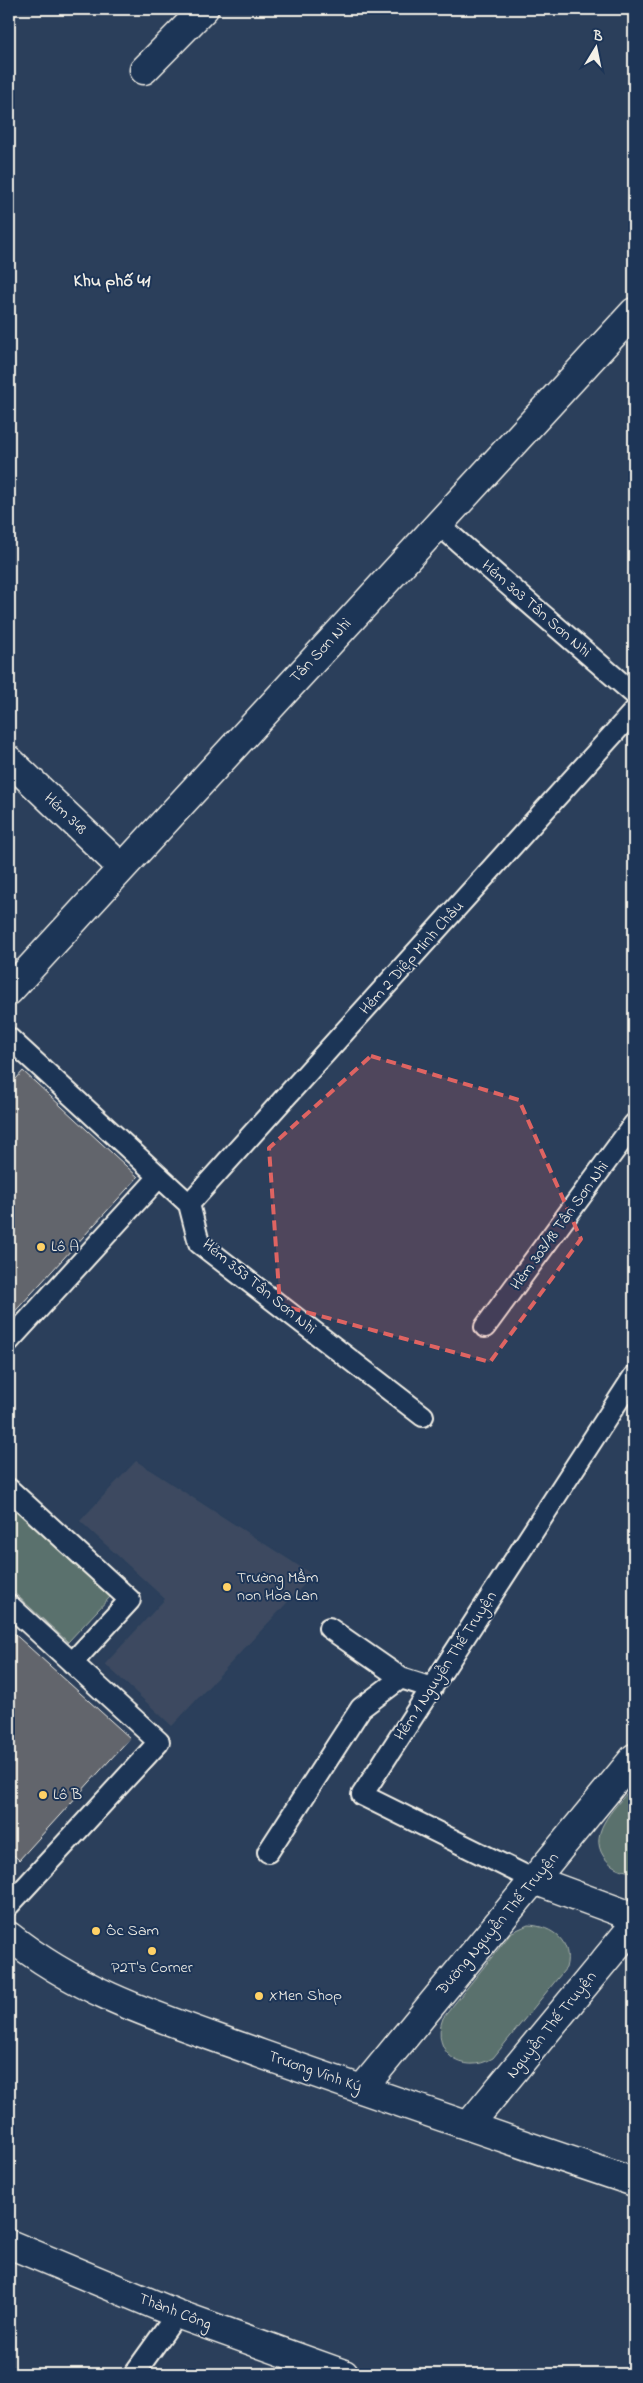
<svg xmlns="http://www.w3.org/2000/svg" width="643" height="2383" font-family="'Indie Flower',sans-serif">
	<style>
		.built { fill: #3c4a60 }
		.green { fill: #5a716d; stroke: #a7b1aa }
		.building { fill: #62656c; stroke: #f4f1e8 }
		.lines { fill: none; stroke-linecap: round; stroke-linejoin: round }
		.service-casing { stroke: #f4f1e8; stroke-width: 24 }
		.minor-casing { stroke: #f4f1e8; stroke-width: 31 }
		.tertiary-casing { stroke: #f4f1e8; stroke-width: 31 }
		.service { stroke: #1d3557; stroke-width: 20 }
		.minor { stroke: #1d3557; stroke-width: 28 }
		.tertiary { stroke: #1d3557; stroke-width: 28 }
		.marked { fill: #df6462; fill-opacity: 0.2; stroke: #df6462; stroke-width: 4; stroke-dasharray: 10 6; stroke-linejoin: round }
		.poi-dot { fill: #ffd166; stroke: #1d3557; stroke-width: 2 }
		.labels { text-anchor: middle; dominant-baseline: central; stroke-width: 4; stroke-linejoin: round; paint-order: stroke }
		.street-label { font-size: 16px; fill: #f4f1e8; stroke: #1d3557 }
		.poi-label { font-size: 16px; fill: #f4f1e8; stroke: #1d3557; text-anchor: start }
		.neighbourhood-label { font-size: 18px; font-weight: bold; fill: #f4f1e8; stroke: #1d3557 }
	</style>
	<rect width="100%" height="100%" fill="#2b3f5b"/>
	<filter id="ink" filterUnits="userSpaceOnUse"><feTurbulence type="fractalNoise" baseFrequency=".02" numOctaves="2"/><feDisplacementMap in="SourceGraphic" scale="10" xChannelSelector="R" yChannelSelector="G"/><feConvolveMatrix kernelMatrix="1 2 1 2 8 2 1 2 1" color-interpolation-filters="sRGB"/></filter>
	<g filter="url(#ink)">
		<path class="built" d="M136,1461L313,1575L172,1726L105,1664L165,1599L80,1521Z"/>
		<path class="green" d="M9,1503L111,1596L68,1642L9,1588Z
			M634,1785V1872C622,1871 612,1868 604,1857C586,1831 619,1804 634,1785Z
			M528,1925C553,1926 573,1942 566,1968L493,2058C463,2076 430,2052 443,2018L512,1932Z"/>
		<path class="building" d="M23,1071L138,1177L9,1318V1087Z
			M9,1629L130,1738L19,1860L9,1851Z"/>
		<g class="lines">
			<g class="service-casing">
				<path id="service" d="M438,524L634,694
					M9,1038L189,1204L199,1243L423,1416
					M189,1204L634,711
					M485,1327L634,1124
					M9,1341L159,1177
					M9,1489L130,1600L72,1663
					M9,1605L159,1742L9,1905
					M329,1628L401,1678
					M268,1852L361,1708L401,1678L432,1688
					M534,1880L362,1795L634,1376
					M134,2374L177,2314"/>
			</g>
			<g class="minor-casing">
				<path id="minor" d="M144,70L204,9
					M9,760L121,867
					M534,1880L634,1917
					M362,2089L634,1758
					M469,2125L634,1925
					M9,2244L177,2314L344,2374"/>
			</g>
			<g class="tertiary-casing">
				<path id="tertiary" d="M9,991L634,312
					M9,1936C85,1997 171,2021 261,2054C385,2098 510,2140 634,2182"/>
			</g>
			<use href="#service" class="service"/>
			<use href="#minor" class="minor"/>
			<use href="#tertiary" class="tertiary"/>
		</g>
	</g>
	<path class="marked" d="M371,1056L519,1100L581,1239L490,1362L280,1305L269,1148Z"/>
	<g class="poi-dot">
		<circle cx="41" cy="1247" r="5"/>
		<circle cx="227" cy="1587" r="5"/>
		<circle cx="43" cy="1795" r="5"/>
		<circle cx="96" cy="1931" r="5"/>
		<circle cx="152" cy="1951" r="5"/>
		<circle cx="259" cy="1996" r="5"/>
	</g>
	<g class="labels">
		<g class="street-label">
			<text transform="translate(536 609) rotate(41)">Hẻm 303 Tân Sơn Nhì</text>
			<text transform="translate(321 651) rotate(-47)">Tân Sơn Nhì</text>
			<text transform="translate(65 814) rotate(44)">Hẻm 348</text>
			<text transform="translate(412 958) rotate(-48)">Hẻm 2 Diệp Minh Châu</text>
			<text transform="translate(560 1226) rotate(-54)">Hẻm 303/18 Tân Sơn Nhì</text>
			<text transform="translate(259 1287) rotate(39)">Hẻm 353 Tân Sơn Nhì</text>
			<text transform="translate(446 1666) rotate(-57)">Hẻm 1 Nguyễn Thế Truyện</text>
			<text transform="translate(498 1924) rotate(-50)">Đường Nguyễn Thế Truyện</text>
			<text transform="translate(552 2025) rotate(-51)">Nguyễn Thế Truyện</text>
			<text transform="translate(315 2072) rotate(19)">Trương Vĩnh Ký</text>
			<text transform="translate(175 2312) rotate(21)">Thành Công</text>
		</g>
		<g class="poi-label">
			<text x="51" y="1247">Lô A</text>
			<text x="237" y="1578">Trường Mầm<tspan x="237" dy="18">non Hoa Lan</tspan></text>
			<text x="53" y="1795">Lô B</text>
			<text x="106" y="1931">Ốc Sam</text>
			<text x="152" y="1968" text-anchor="middle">P2T's Corner</text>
			<text x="269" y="1996">XMen Shop</text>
		</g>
		<g class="neighbourhood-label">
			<text x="112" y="282">Khu phố 41</text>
		</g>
	</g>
	<rect width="643" height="2383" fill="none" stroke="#1d3557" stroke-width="30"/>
	<rect x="15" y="15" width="613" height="2353" fill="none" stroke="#f4f1e8" stroke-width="2" filter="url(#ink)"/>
	<g transform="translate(596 48) rotate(10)" stroke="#1d3557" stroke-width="4" paint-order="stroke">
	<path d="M0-4L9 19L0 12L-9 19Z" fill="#f4f1e8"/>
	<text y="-8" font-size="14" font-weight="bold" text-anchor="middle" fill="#f4f1e8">B</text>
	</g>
</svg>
